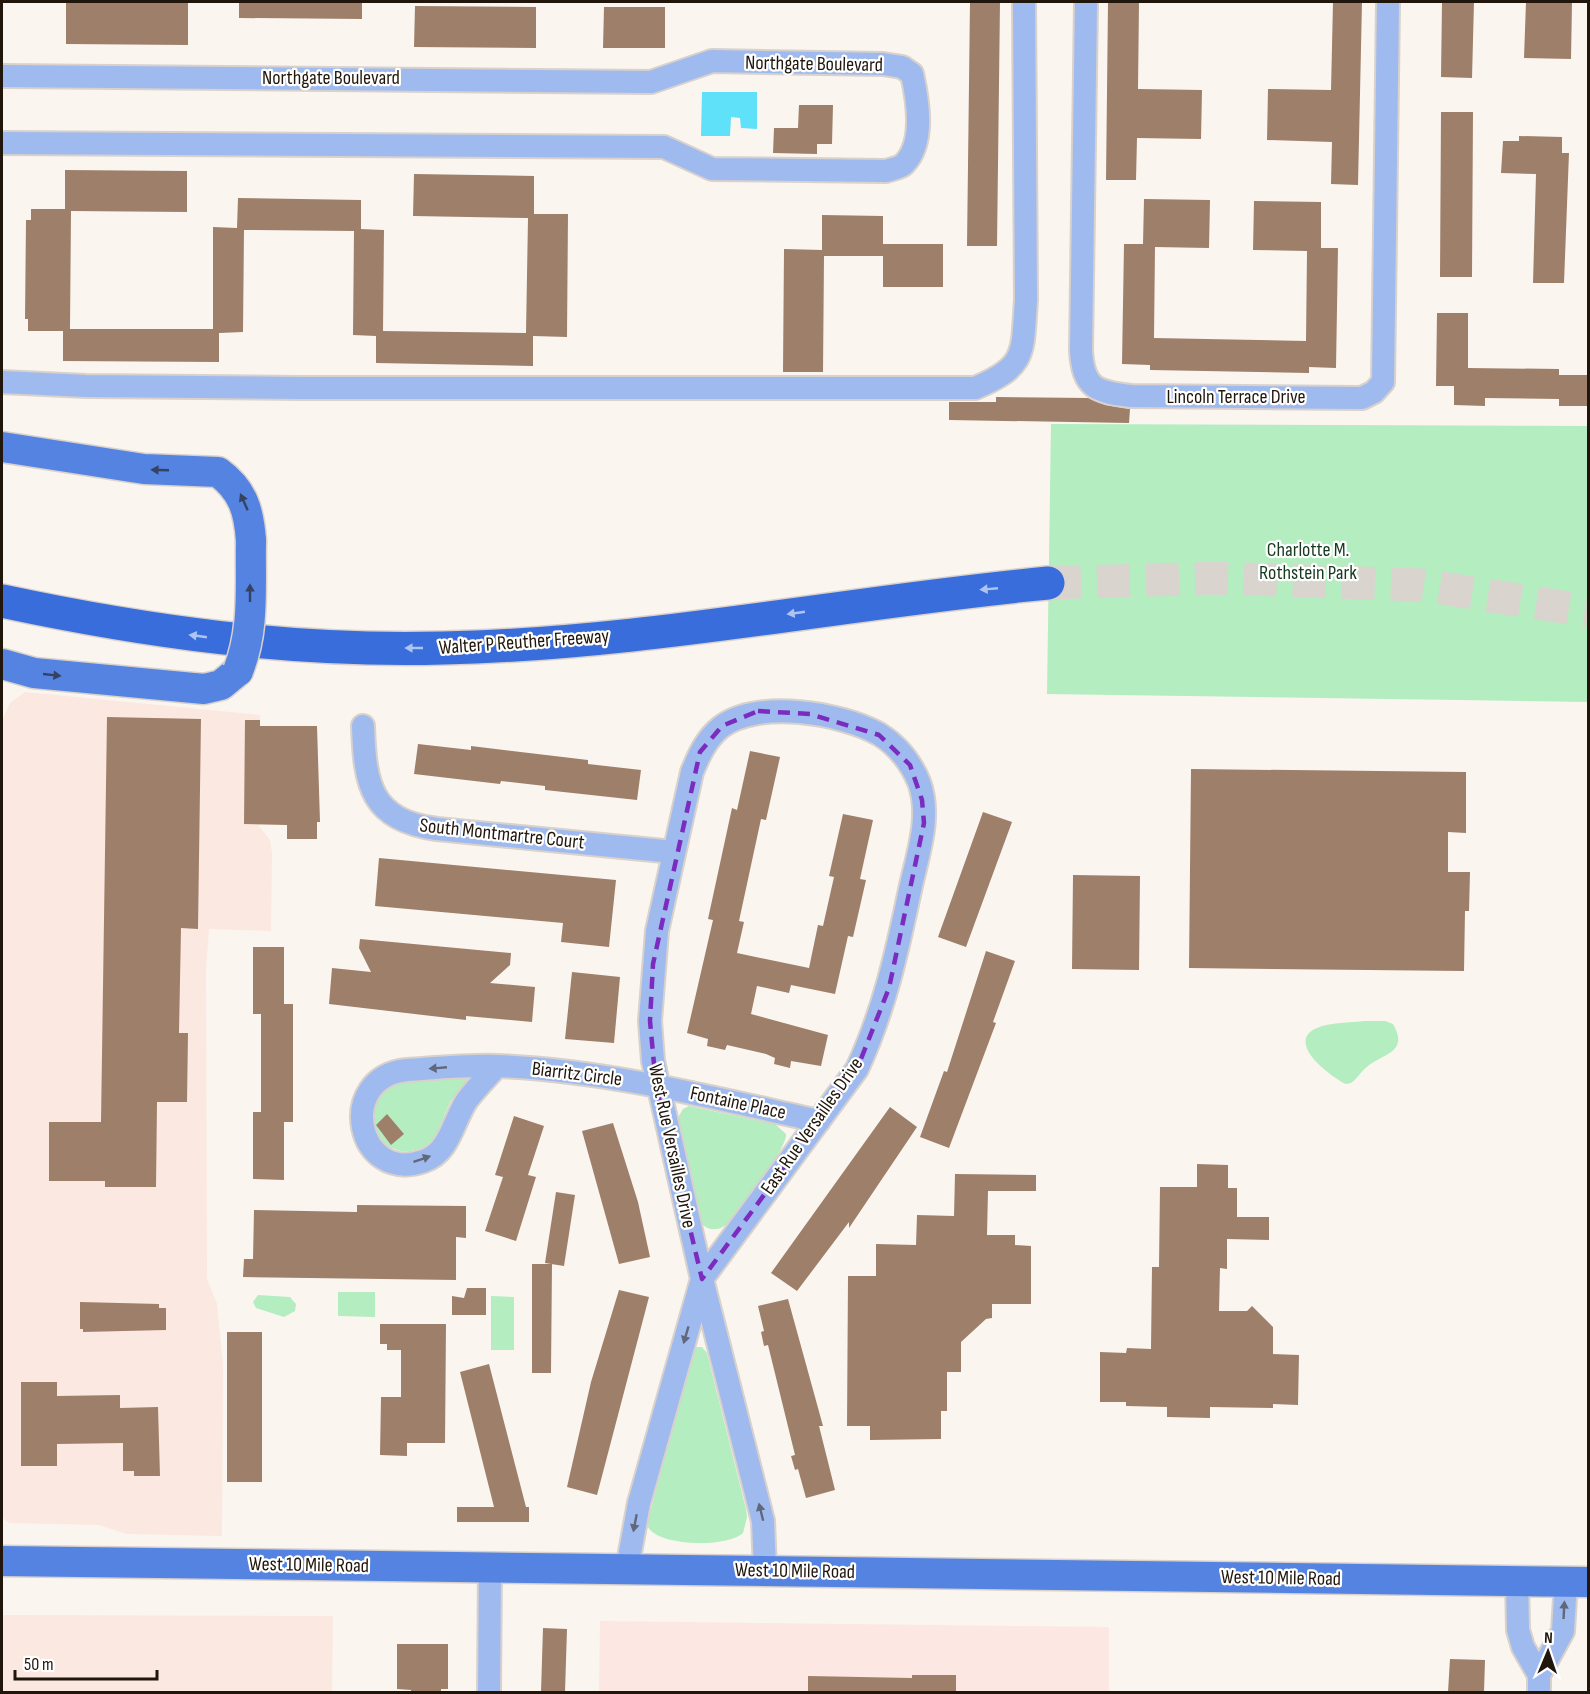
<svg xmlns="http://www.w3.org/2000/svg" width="1590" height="1694" font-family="'Sofia Sans Condensed',sans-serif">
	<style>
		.commercial { fill: #fbe8e0 }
		.education { fill: #fce7e2 }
		.green { fill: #b3edc0 }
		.water { fill: #5fe1fa }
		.building { fill: #9e7f6a }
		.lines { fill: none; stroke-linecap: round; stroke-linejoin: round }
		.highway-tunnel { stroke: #dad4ce; stroke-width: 33; stroke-dasharray: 33 16; stroke-linecap: butt }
		.minor-casing { stroke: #d8d1cc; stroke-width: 26 }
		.major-casing { stroke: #d8d1cc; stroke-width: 33 }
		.highway-casing { stroke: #d8d1cc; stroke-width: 36 }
		.minor { stroke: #9fbaee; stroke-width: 22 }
		.major { stroke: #5483e1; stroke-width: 30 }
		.highway { stroke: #386ddb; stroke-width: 33 }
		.major-bridge-casing { stroke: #d8d1cc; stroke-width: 33; stroke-linecap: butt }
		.major-bridge { stroke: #5483e1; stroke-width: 30 }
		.oneway { fill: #354261 }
		.oneway2 { fill: #afc5f1 }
		.oneway3 { fill: #60687d }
		.marked { fill: none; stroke: #7b2cbf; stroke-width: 4.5; stroke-dasharray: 12 8; stroke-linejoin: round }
		.labels { text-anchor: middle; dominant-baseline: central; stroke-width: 4.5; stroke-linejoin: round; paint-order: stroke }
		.street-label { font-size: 20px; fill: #20160c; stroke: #fff }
		.park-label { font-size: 20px; fill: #163920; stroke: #fff }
	</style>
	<rect width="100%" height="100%" fill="#fbf5f0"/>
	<path class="commercial" d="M25,692L260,715L259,826L270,840L272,853L271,931L209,929L206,969L207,1279L217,1304L223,1365L222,1536L127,1534L99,1525L10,1523L2,1518V721L10,703Z
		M3,1615L333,1616L332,1692H2Z"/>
	<path class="education" d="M600,1621L1109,1627V1692H599Z"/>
	<path class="green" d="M1051,424L1588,426V702L1047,694Z
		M1364,1021H1385L1393,1024C1409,1052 1385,1053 1368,1066C1361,1071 1358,1078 1351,1083L1346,1084C1331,1077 1284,1042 1317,1028C1330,1022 1350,1023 1364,1021Z
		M472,1077C466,1086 457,1092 451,1101C440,1121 438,1149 410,1151C402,1152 395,1150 388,1146C371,1135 372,1119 374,1101L392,1082Z
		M689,1106L775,1124L786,1134C788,1147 739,1216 726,1225C718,1231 708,1231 701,1223L677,1119L683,1109Z
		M338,1292H375V1317L338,1316Z
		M258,1295L290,1297L296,1304L295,1311L284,1317L256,1308L253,1302Z
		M491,1296L514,1297V1350H491Z
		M696,1347H702L707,1353L746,1509L747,1517L743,1533C728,1548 655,1547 647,1525L692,1349Z"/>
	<path class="water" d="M702,92H757V129L741,128L740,118L731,117L730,136H701Z"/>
	<path class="building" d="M66,2L188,3V45L66,44Z
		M239,2H362V19L239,18Z
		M970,2H1000L997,246H967Z
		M1108,2H1139L1138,89L1202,90L1201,139L1137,138L1136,180H1106Z
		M1333,2H1362L1358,185L1331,184L1332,142L1267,140L1268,89L1331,90Z
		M1442,2H1474L1472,78L1441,77Z
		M1526,2H1572L1571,59L1524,58Z
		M415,6L536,7V48L414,47Z
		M604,7H665V48H603Z
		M799,105H833L832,144H817V154L773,153L774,128H798Z
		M1441,112H1473L1472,277H1440Z
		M1519,136L1562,137V153H1569L1564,283H1533L1536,174L1501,173L1503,141H1519Z
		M65,170L187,171V212L71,211L70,329H213V227L237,228L238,198L361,200V229L384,230L383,331L526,333L528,218L413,216L414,174L534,176V214H568L567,337L533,336V366L376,363V336L353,335L354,231L244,230L243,332L219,333V362L63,361V331H28V319H25L26,220H31V209H65Z
		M1144,199L1210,200L1209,248L1155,247L1154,338L1306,341L1307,251L1253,250L1254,201L1321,202V248H1338L1336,368L1309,367V373L1150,370V365L1122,364L1124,244H1143Z
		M822,215L883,216V256H824L823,372H783L784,249L822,250Z
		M883,244H943V287H883Z
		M1437,313H1468V368L1559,369V375H1588V406H1559V399L1485,398V406L1454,405V386H1436Z
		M996,397L1088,398L1105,405L1130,409L1129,423L949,420V402H996Z
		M107,717L201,719L198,929L181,928L179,1033H188L187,1102H157L156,1187H105V1181H49V1122H101Z
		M245,720H260V726H317L320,822H317V839H287V825L244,824Z
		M418,744L471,750V746L588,760V764L641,770L637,800L545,790V786L501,781L500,784L414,774Z
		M750,751L780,757L766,820L761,819L739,921L744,922L737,953L809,968L818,925L823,926L834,877L829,876L843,814L873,820L860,879L866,880L853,937L848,936L835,994L791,985L789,993L757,986L751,1014L828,1035L821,1066L791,1061L790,1068L774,1064L775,1058L766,1054L727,1045L725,1050L707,1046L708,1039L687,1033L713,920L708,919L732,808L737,810Z
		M1191,769L1466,772V833L1448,832V872H1470L1469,911H1465L1464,971L1189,968Z
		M983,812L1012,822L966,947L938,937Z
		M379,858L616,880L609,947L561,942L563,923L375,906Z
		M1073,875L1140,876L1139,970L1072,969Z
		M360,939L511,953L510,965L490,983L535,987L532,1022L466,1016V1020L329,1004L332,968L371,972L359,948Z
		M253,947H284V1004H293V1122H284V1180L253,1179V1112H261V1014H253Z
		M986,951L1015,961L993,1022L996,1023L949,1148L920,1137L944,1071L947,1072Z
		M572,972L620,977L614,1043L565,1039Z
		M890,1107L917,1127L849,1228V1222L797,1291L771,1273Z
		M387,1114L404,1134L391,1145L376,1125Z
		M514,1116L544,1126L528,1175L536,1177L516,1241L485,1231L503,1177L495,1175Z
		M613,1123L638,1202L650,1257L619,1264L582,1131Z
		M1197,1164L1228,1165V1188H1237V1217H1269V1240L1227,1239V1269L1220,1268L1219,1311H1247L1252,1306L1273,1327V1354L1299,1355L1298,1405L1273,1404V1408L1210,1407V1418L1167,1417V1407L1126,1406V1402H1100V1352L1126,1353L1127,1348L1151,1349L1152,1267H1159L1160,1187H1197Z
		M955,1174L1036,1175V1191H988L987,1235H1015V1245L1031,1246V1304H992V1318L986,1319L961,1342V1372H947V1411H941V1439L870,1440V1426H847L848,1276H876V1244L916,1245L917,1215L954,1216Z
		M556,1192L575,1195L564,1266L545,1263Z
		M357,1205L466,1206V1238L456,1237V1280L243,1277L244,1259H253L254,1210L357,1212Z
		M532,1264H552L551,1373H532Z
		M467,1288H486V1315H452V1296L464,1298Z
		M619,1290L649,1297L597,1495L567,1487L591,1382Z
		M788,1299L823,1426H819L835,1490L806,1498L798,1469L795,1470L791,1456L795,1455L768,1345L764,1346L761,1332L764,1331L758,1306Z
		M80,1302L159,1304V1308H166V1330L83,1332V1329H80Z
		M380,1324H446L445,1443H407V1456L380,1455L381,1397H401V1350H387V1344H380Z
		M227,1332H262V1482H227Z
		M489,1364L526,1507H529V1522H457V1507H494L460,1372Z
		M21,1382H57V1396L120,1395V1408L158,1407L160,1476H134V1471H123V1443L57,1444V1466H21Z
		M543,1628L567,1629L565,1692H541Z
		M397,1644H448V1689H441V1692H411V1690L397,1689Z
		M1450,1659L1485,1660L1484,1692H1448Z
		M912,1675H956V1692H808V1676L912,1678Z"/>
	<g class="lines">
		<path class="highway-tunnel" d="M1048,583L1218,578L1422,585L1588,611"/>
		<g class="minor-casing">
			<path id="minor" d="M1086,2L1081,350C1083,388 1096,392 1131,396L1362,398L1374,392L1383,382L1388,2
				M2,76L651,82L712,61L883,64L902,67L912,74C918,101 925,143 904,164C900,168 892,169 886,171L712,169L664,147L2,143
				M2,382L86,386L299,388H975C1028,366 1022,352 1026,300L1024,2
				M363,726C365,786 371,820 437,829L674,852
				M497,1066C487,1077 476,1088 467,1100C453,1121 450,1152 424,1161C356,1185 335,1077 407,1070C437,1068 467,1065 497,1066C606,1070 713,1098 819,1121
				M627,1569L639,1503L702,1279L857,1069C884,1011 897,952 910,890C917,856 932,817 919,782C911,763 897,745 879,734C841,713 758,699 721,727C706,739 699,755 692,772L657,931L650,1021L653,1061L702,1279L763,1521L765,1570
				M1517,1580L1518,1630L1523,1647L1539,1675
				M489,1692L490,1567
				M1539,1692V1675L1563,1631L1566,1581"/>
		</g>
		<g class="major-casing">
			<path id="major" d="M2,447L144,469L218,472C243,490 249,511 251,541
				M2,664L34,673L204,689L221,685L238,671
				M2,1561L1588,1582"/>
		</g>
		<g class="highway-casing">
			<path id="highway" d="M2,601C147,632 293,652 443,648C645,644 846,602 1048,583"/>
		</g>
		<use href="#minor" class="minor"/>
		<use href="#major" class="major"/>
		<use href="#highway" class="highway"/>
		<g class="major-bridge-casing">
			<path id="major-bridge" d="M238,671C255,629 250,585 251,541"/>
		</g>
		<use href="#major-bridge" class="major-bridge"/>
	</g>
	<defs><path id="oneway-solid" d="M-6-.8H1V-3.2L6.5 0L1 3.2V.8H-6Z" transform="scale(1.5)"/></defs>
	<g class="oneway">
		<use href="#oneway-solid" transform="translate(160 470) rotate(-178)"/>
		<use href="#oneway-solid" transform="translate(244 502) rotate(-114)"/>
		<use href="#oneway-solid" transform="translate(250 593) rotate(-90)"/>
		<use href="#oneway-solid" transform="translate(52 675) rotate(6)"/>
	</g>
	<g class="oneway2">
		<use href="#oneway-solid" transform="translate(989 589) rotate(175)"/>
		<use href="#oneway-solid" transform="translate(796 613) rotate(172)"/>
		<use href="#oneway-solid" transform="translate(198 636) rotate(-172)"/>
		<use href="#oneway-solid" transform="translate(414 648) rotate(-180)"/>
	</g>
	<g class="oneway3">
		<use href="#oneway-solid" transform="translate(438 1068) rotate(175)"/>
		<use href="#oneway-solid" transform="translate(422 1159) rotate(-19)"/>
		<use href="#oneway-solid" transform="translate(686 1335) rotate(106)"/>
		<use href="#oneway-solid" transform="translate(761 1512) rotate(-104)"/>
		<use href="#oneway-solid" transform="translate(635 1523) rotate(101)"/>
		<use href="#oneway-solid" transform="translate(1564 1610) rotate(-87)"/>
	</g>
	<path class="marked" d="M758,711L810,714L879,735L910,765L922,800L924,823L889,988L857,1069L702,1279L656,1086L650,1021L653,964L700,752L722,726Z"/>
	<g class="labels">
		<g class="street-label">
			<text transform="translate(814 64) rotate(1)">Northgate Boulevard</text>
			<text x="331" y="78">Northgate Boulevard</text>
			<text x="1236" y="397">Lincoln Terrace Drive</text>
			<text transform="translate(524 642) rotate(-4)">Walter P Reuther Freeway</text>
			<text transform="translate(502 834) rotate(6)">South Montmartre Court</text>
			<text transform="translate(577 1074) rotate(7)">Biarritz Circle</text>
			<text transform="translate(738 1103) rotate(12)">Fontaine Place</text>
			<text transform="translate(812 1126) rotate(-55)">East Rue Versailles Drive</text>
			<text transform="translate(672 1146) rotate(78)">West Rue Versailles Drive</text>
			<text transform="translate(309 1565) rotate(1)">West 10 Mile Road</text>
			<text transform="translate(795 1571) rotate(1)">West 10 Mile Road</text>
			<text transform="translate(1281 1578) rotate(1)">West 10 Mile Road</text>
		</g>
		<g class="park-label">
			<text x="1308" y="550">Charlotte M.<tspan x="1308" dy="23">Rothstein Park</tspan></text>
		</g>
	</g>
	<rect width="1590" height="1694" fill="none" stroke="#20160c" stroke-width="6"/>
	<g transform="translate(1548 1652) rotate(2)" stroke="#ffffff" stroke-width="4.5" paint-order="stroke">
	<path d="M0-4.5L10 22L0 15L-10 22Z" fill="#20160c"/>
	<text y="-9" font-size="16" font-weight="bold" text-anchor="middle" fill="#20160c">N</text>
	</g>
	<path d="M15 1670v9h142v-9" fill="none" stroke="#20160c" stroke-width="3"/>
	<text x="24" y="1670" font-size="18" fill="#20160c" stroke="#ffffff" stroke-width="4.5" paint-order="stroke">50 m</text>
</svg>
